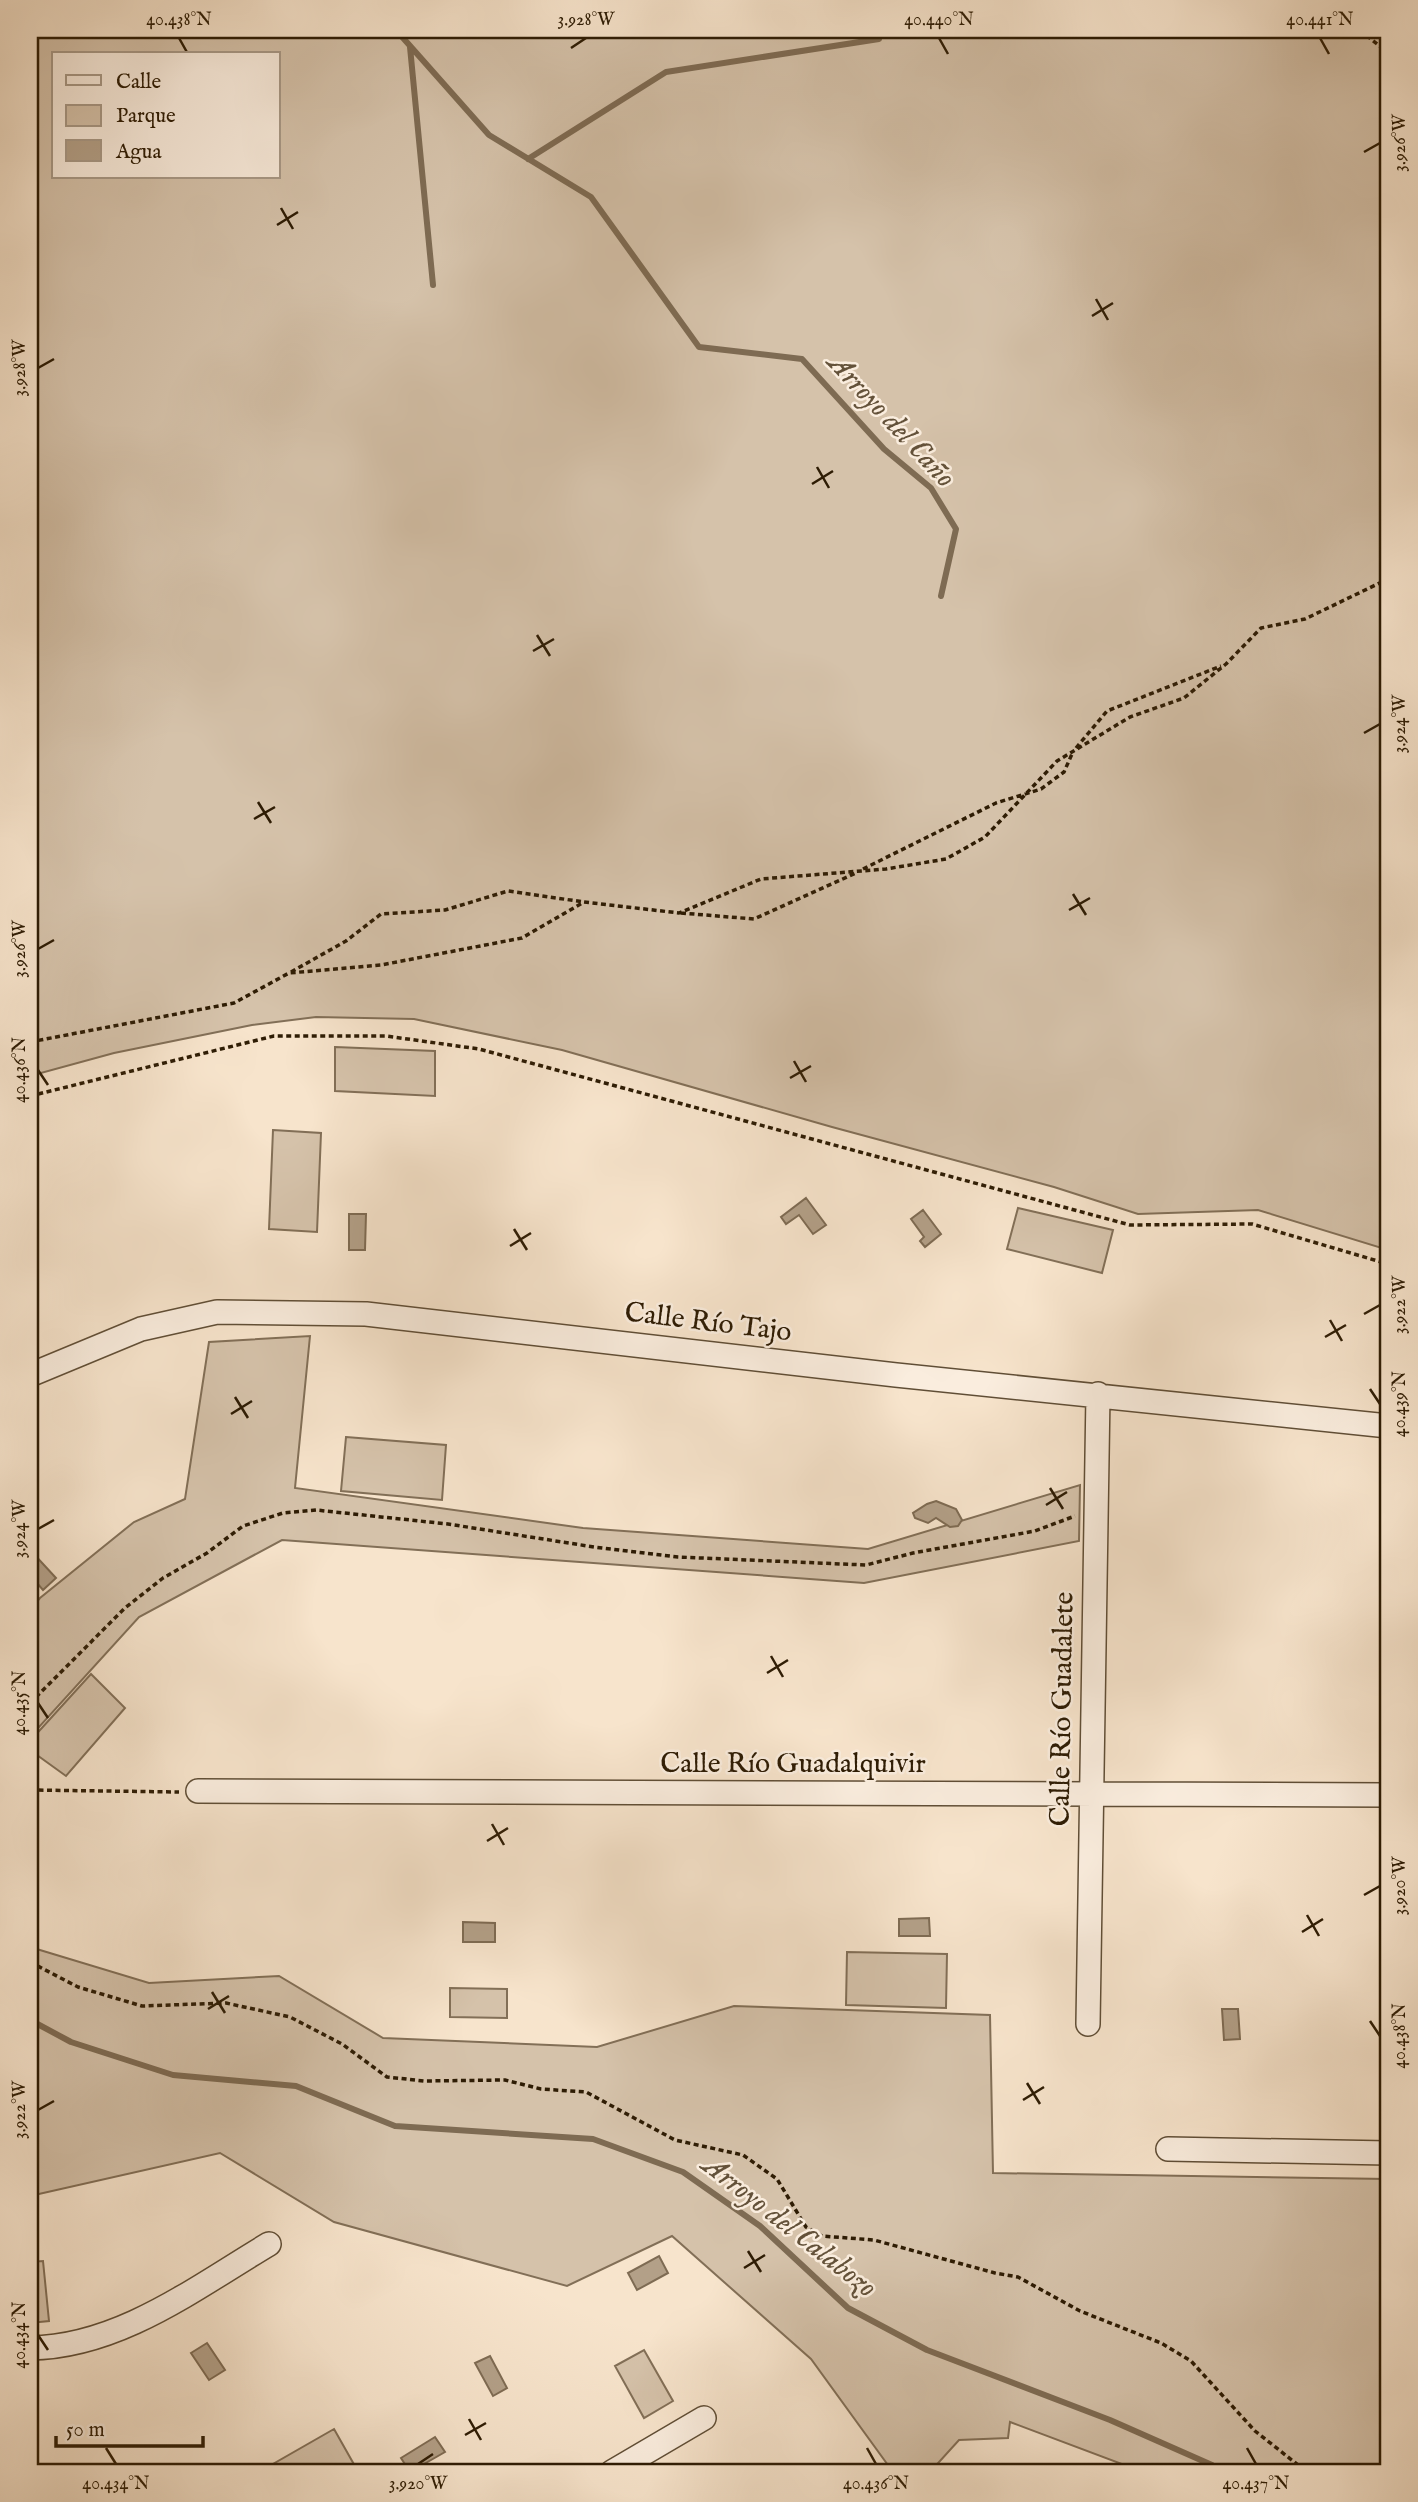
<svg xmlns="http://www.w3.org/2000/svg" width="1418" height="2502" font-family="'IM FELL English',serif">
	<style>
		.green { fill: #d5c2aa; stroke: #826f57; stroke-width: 2; fill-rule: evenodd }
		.water { fill: #b3a088; stroke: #7e6b53; stroke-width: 2 }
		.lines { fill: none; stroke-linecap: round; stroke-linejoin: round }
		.stream { stroke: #7e6b53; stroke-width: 6 }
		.street-casing { stroke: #604e36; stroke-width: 26 }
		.path { stroke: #2e1c04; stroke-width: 3.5; stroke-dasharray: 5 3.5; stroke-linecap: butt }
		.street { stroke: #faedde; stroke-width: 23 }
		.ticks { fill: none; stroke: #2e1c04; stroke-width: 2.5 }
		.labels { text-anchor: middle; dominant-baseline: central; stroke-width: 5; stroke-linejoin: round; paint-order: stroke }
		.street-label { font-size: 28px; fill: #2e1c04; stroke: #faedde }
		.water-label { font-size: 30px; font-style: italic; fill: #635139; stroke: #faedde }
		.neatline { fill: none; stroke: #2e1c04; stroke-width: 2.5 }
		.ticks-label { font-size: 18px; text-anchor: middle; fill: #2e1c04 }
	</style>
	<rect width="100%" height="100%" fill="#f7e4cc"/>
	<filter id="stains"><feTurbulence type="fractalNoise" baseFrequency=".00286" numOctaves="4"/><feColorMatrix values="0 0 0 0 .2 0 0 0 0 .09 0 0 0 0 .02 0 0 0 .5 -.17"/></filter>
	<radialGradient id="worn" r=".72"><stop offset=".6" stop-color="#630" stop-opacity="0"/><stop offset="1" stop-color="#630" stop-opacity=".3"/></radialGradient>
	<path class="green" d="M30,30H1388V1250L1258,1210L1138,1214L1054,1187L832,1127L562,1050L414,1019L316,1017L252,1025L114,1053L30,1076ZM54,54H278V177H54Z
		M335,1047L435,1051V1096L335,1091Z
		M273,1130L321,1133L317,1232L269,1229Z
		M1018,1208L1113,1230L1102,1273L1007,1249Z
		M310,1336L295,1488L583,1528L868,1549L1080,1485L1079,1541L864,1583L282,1540L139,1617L30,1737V1610L40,1598L134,1522L185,1499L209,1342Z
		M346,1437L446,1445L442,1500L341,1491Z
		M91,1674L125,1708L66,1776L30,1750V1741Z
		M30,1947L149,1983L279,1976L383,2038L597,2047L734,2006L990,2015L993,2173L1388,2179V2472H1143L1010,2422L1008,2438L959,2440L930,2472H893L811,2359L672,2236L567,2286L334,2222L220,2153L30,2196Z
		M847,1952L947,1954L946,2008L846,2005Z
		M450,1988L507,1989V2018L450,2017Z
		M43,2261L49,2321L30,2323V2262Z
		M644,2350L673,2401L644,2418L615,2366Z
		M334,2429L356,2468L349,2472H259Z"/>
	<path class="water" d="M806,1198L826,1225L813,1234L799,1215L786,1224L781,1217Z
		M923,1210L941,1234L925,1247L920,1241L924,1237L911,1219Z
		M349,1214H366L365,1250H349Z
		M936,1501L956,1509L962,1520L958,1526L950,1527L936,1518L928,1523L915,1518L913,1513L927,1504Z
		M32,1552L56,1578L43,1590L30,1575V1554Z
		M929,1918L930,1936H899V1919Z
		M463,1922L495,1923V1942H463Z
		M1222,2009H1238L1240,2039L1224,2040Z
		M659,2256L668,2273L637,2290L628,2273Z
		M207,2343L225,2370L209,2380L191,2353Z
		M490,2356L507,2388L493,2396L475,2363Z
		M435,2437L445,2452L410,2472L401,2458Z"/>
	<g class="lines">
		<path class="stream" d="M396,30L489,135L591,197L699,347L802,359L884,449L931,488L956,529L941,596
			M410,47L433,285
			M528,159L666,72L879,39
			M30,2020L71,2042L173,2075L296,2086L395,2126L593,2139L683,2172L760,2226L848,2308L927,2350L1110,2420L1212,2465L1218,2472"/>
		<g class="street-casing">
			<path id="street" d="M30,1375L141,1329L217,1312L366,1314L896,1375L1388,1426
				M198,1791L1388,1795
				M1088,2024L1098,1394
				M1168,2149L1388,2153
				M30,2348C119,2347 195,2288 269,2244
				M612,2472L704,2418"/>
		</g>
		<path class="path" d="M1360,30L1388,53
			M1076,748L1107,711L1221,666
			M863,869L996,803L1041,789L1064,772L1072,754
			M681,913L754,919L856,873
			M291,972L346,941L381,914L445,910L508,891L584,902
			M30,1042L234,1003L289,973L381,965L522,938L584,902L679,913L761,879L886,869L946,859L985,837L1057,761L1130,717L1184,698L1226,664L1261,628L1305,619L1388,579
			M30,1096L274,1036H386L479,1049L1130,1225L1252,1224L1388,1264
			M30,1703L125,1608L163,1578L207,1553L243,1526L283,1513L316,1510L448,1524L594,1547L678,1557L866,1565L913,1553L1035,1531L1075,1516
			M30,1790L179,1792
			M30,1962L78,1987L142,2006L226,2003L290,2017L342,2044L387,2077L424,2081L505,2080L541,2089L586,2092L675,2140L743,2155L777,2179L806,2227L822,2236L874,2240L995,2273L1018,2277L1080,2311L1161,2343L1191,2361L1255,2431L1307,2472"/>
		<use href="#street" class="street"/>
	</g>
	<path class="ticks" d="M179,38L188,54M939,38L948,54M1320,38L1329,54M571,48L586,38M1364,152L1380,143M281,208L293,229M277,225L298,212M1096,299L1108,320M1092,316L1113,303M38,368L54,359M817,467L829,488M812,484L833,471M537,635L550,656M533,651L554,639M1364,733L1380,724M258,802L271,823M254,819L275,807M1073,894L1086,915M1069,910L1090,898M38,949L54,940M794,1061L806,1082M38,1070L48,1085M790,1078L811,1066M514,1229L527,1250M510,1246L531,1233M1364,1314L1380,1305M1330,1320L1342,1341M1325,1337L1346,1325M1370,1389L1380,1404M235,1397L248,1418M231,1414L252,1401M1050,1488L1063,1509M1046,1505L1067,1492M38,1529L54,1520M771,1656L783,1677M767,1673L788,1660M38,1703L48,1718M492,1824L504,1845M487,1841L508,1828M1364,1895L1380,1886M1307,1915L1319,1936M1302,1932L1323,1919M212,1992L225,2013M208,2009L229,1996M1370,2021L1380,2036M1027,2083L1040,2104M1023,2100L1044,2087M38,2110L54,2101M748,2251L761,2272M744,2268L765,2255M38,2335L48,2350M469,2419L481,2440M465,2435L486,2423M106,2448L116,2464M867,2448L876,2464M1247,2448L1256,2464M418,2464L433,2454"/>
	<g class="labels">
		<g class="street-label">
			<text transform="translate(708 1323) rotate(7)">Calle Río Tajo</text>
			<text transform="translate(1063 1709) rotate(-89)">Calle Río Guadalete</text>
			<text x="793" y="1764">Calle Río Guadalquivir</text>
		</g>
		<g class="water-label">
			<text transform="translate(891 421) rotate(47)">Arroyo del Caño</text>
			<text transform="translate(789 2227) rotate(38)">Arroyo del Calabozo</text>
		</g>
	</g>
	<rect width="1418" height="2502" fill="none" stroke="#f7e4cc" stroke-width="77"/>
	<rect x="52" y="52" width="228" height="126" fill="#faedde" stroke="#a89987" stroke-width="2"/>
	<rect x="66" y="75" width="35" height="10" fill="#faedde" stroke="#a89987" stroke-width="2"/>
	<text x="116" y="88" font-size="21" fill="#2e1c04">Calle</text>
	<rect x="66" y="105" width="35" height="21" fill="#d5c2aa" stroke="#a89987" stroke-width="2"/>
	<text x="116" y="122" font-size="21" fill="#2e1c04">Parque</text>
	<rect x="66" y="140" width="35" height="21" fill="#b3a088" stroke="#a89987" stroke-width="2"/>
	<text x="116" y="158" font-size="21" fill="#2e1c04">Agua</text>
	<path d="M56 2436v10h147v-10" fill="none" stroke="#2e1c04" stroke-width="3.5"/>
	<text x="66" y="2436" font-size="21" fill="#2e1c04" stroke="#faedde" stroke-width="5" paint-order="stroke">50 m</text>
	<rect x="38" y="38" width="1342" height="2426" class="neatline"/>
	<g class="ticks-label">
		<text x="179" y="25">40.438°N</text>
		<text x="586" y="25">3.928°W</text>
		<text x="939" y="25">40.440°N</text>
		<text x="1320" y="25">40.441°N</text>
		<text transform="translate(1399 143) rotate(-90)" y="6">3.926°W</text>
		<text transform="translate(19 368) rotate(-90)" y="6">3.928°W</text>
		<text transform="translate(1399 724) rotate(-90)" y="6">3.924°W</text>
		<text transform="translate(19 949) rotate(-90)" y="6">3.926°W</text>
		<text transform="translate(19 1070) rotate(-90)" y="6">40.436°N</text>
		<text transform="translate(1399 1305) rotate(-90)" y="6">3.922°W</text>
		<text transform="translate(1399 1404) rotate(-90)" y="6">40.439°N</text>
		<text transform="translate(19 1529) rotate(-90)" y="6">3.924°W</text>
		<text transform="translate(19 1703) rotate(-90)" y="6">40.435°N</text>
		<text transform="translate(1399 1886) rotate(-90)" y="6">3.920°W</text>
		<text transform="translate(1399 2036) rotate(-90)" y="6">40.438°N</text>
		<text transform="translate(19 2110) rotate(-90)" y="6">3.922°W</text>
		<text transform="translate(19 2335) rotate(-90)" y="6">40.434°N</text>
		<text x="116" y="2489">40.434°N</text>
		<text x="418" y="2489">3.920°W</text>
		<text x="876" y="2489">40.436°N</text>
		<text x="1256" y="2489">40.437°N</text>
	</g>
	<rect width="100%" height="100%" filter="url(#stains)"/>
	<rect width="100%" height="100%" fill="url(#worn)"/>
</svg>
